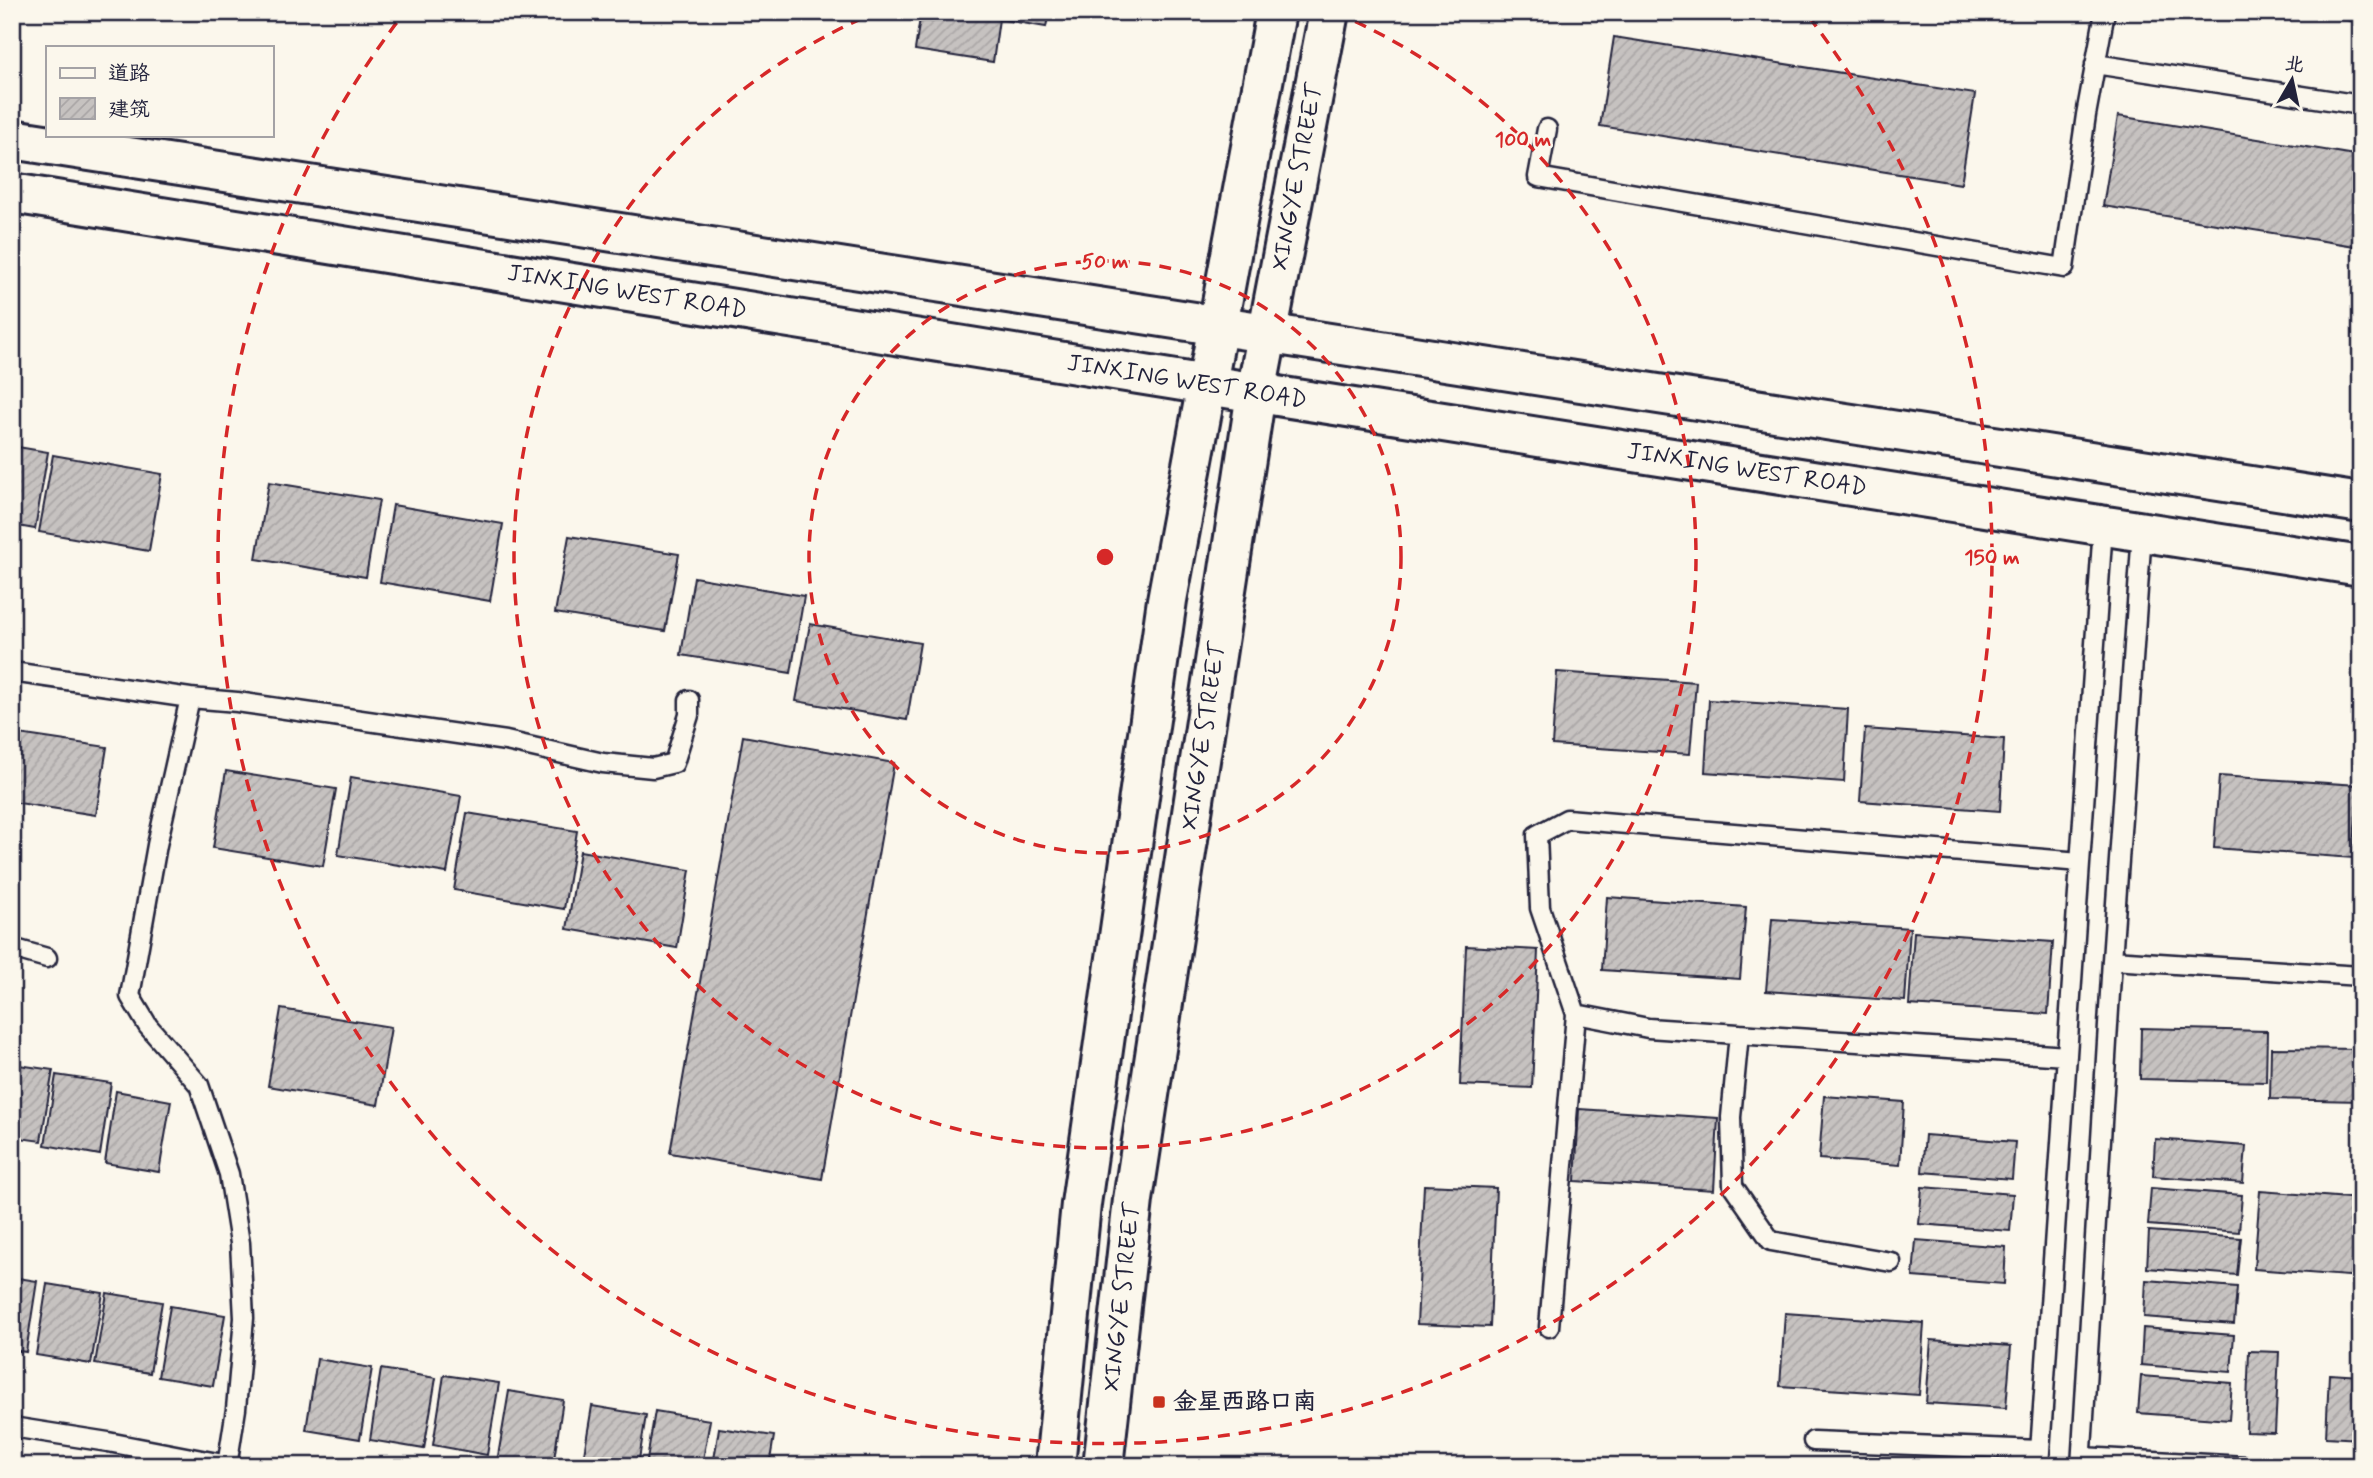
<svg xmlns="http://www.w3.org/2000/svg" width="2373" height="1478" font-family="Mynerve,'LXGW WenKai TC',sans-serif">
	<style>
		.building { fill: url(#building-hatch); stroke: #22223b; stroke-width: 2 }
		.lines { fill: none; stroke-linecap: round; stroke-linejoin: round }
		.lane-casing { stroke: #22223b; stroke-width: 23 }
		.secondary-casing { stroke: #22223b; stroke-width: 44 }
		.primary-casing { stroke: #22223b; stroke-width: 44 }
		.lane { stroke: #fbf7ec; stroke-width: 18 }
		.secondary { stroke: #fbf7ec; stroke-width: 38 }
		.primary { stroke: #fbf7ec; stroke-width: 38 }
		.ring { fill: none; stroke: #d62828; stroke-width: 3.5; stroke-dasharray: 12 9 }
		.poi-dot { fill: #c8321e; stroke: #fbf7ec; stroke-width: 2.5 }
		.labels { text-anchor: middle; dominant-baseline: central; stroke-width: 5; stroke-linejoin: round; paint-order: stroke }
		.street-label { font-size: 24px; fill: #22223b; stroke: #fbf7ec }
		.poi-label { font-size: 24px; font-weight: bold; fill: #22223b; stroke: #fbf7ec; text-anchor: start }
		.centre { fill: #d62828; stroke: #fbf7ec; stroke-width: 3.5 }
		.ring-label { font-size: 21px; text-anchor: middle; font-weight: bold; fill: #d62828; stroke: #fbf7ec; stroke-width: 5; stroke-linejoin: round; paint-order: stroke }
	</style>
	<defs>
		<pattern id="building-hatch" width="6" height="6" patternUnits="userSpaceOnUse" patternTransform="scale(1.75)"><rect width="6" height="6" fill="#c6c2c0"/><path d="M-1 1l2-2M0 6l6-6M5 7l2-2" fill="none" stroke="#aaa6a6"/></pattern>
	</defs>
	<rect width="100%" height="100%" fill="#fbf7ec"/>
	<filter id="ink" filterUnits="userSpaceOnUse"><feTurbulence type="fractalNoise" baseFrequency=".0143" numOctaves="2"/><feDisplacementMap in="SourceGraphic" scale="14" xChannelSelector="R" yChannelSelector="G"/><feConvolveMatrix kernelMatrix="1 2 1 2 8 2 1 2 1" color-interpolation-filters="sRGB"/></filter>
	<g filter="url(#ink)">
		<path class="building" d="M921,12H957L999,19L993,62L915,50Z
			M957,12H1049L1046,27Z
			M2308,12H2361V23Z
			M1614,37L1975,94L1961,184L1600,126Z
			M2118,116L2361,156V247L2103,206Z
			M12,446L48,452L35,529L12,525Z
			M53,455L162,474L149,551L39,532Z
			M269,482L379,500L366,577L256,559Z
			M393,505L503,524L490,601L380,582Z
			M569,536L679,554L665,631L555,613Z
			M694,577L804,596L791,673L681,655Z
			M810,624L920,643L907,720L796,701Z
			M1557,672L1696,682L1690,754L1552,745Z
			M1709,700L1848,709L1844,782L1705,772Z
			M1865,729L2004,739L2000,811L1860,801Z
			M12,733L107,747L96,815L12,802Z
			M743,736L894,763L822,1179L670,1153Z
			M226,771L336,789L323,866L213,848Z
			M2219,776L2358,785L2353,858L2214,848Z
			M351,777L461,796L447,873L338,855Z
			M467,813L577,831L564,909L454,890Z
			M580,851L690,870L677,948L567,929Z
			M1607,897L1746,907L1740,979L1602,970Z
			M1772,919L1910,928L1905,1001L1766,991Z
			M1914,932L2053,942L2048,1014L1909,1005Z
			M1466,946L1538,950L1532,1088L1460,1085Z
			M281,1009L391,1027L378,1105L268,1086Z
			M2141,1028L2267,1031L2266,1082L2140,1079Z
			M2271,1048L2361,1049V1101L2270,1099Z
			M12,1064L53,1070L41,1141L12,1137Z
			M56,1075L111,1083L100,1155L45,1145Z
			M116,1091L171,1101L159,1172L105,1163Z
			M1824,1096L1904,1102L1900,1165L1819,1159Z
			M1579,1109L1718,1118L1714,1190L1575,1181Z
			M1925,1135L2015,1142L2012,1179L1922,1172Z
			M2155,1139L2246,1146L2243,1183L2153,1176Z
			M1424,1185L1496,1188L1490,1327L1417,1324Z
			M1922,1187L2013,1194L2010,1231L1919,1224Z
			M2151,1188L2242,1195L2239,1232L2148,1225Z
			M2260,1191L2361,1199V1277L2254,1269Z
			M2149,1231L2241,1238L2237,1275L2147,1268Z
			M1916,1240L2006,1247L2004,1284L1913,1277Z
			M12,1277L37,1281L26,1352L12,1350Z
			M2146,1280L2237,1287L2234,1324L2144,1317Z
			M47,1284L103,1293L91,1364L36,1355Z
			M107,1293L162,1302L150,1373L95,1364Z
			M170,1306L225,1315L213,1386L158,1377Z
			M1785,1313L1924,1323L1919,1395L1780,1386Z
			M2143,1328L2234,1335L2231,1372L2141,1365Z
			M1931,1340L2011,1346L2006,1408L1926,1403Z
			M2249,1351L2279,1352L2275,1433L2246,1432Z
			M317,1359L372,1368L360,1439L306,1430Z
			M381,1369L436,1378L424,1449L370,1440Z
			M2329,1374L2361,1376V1439L2326,1437Z
			M444,1375L499,1383L487,1455L433,1445Z
			M2141,1376L2232,1383L2229,1420L2138,1413Z
			M509,1391L563,1400L553,1466H521L497,1462Z
			M592,1406L646,1415L638,1466H582Z
			M655,1411L710,1420L702,1466H646Z
			M719,1428L774,1436L769,1466H713Z"/>
		<g class="lines">
			<g class="lane-casing">
				<path id="lane" d="M2095,64L2361,105
					M1547,129L1538,177L2064,268L2086,115L2105,12
					M12,672L190,698
					M12,948L47,958
					M2112,960L2361,976
					M1739,1034L1731,1117L1733,1186L1771,1241L1891,1262
					M2067,1056L1648,1028L1576,1014L1540,908L1537,835L1567,819L2080,862
					M1549,1327L1576,1014
					M12,1427L108,1442L228,1465
					M1813,1441L2040,1450
					M2082,1457L2245,1466
					M227,1466L236,1409L244,1318L240,1243L229,1174L199,1085L148,1026L130,996L157,845L190,698L237,702L506,741L603,763L653,768L674,763L689,715V700
					M2039,1466L2103,526
					M2081,1466L2112,960L2142,532"/>
			</g>
			<g class="secondary-casing">
				<g id="secondary">
					<path d="M1055,1466L1081,1204L1167,600L1276,12"/>
					<path id="s1" d="M1103,1466L1133,1200L1256,393L1329,12"/>
				</g>
			</g>
			<g class="primary-casing">
				<g id="primary">
					<path d="M12,139C795,261 1578,380 2361,503"/>
					<path id="s2" d="M12,193L1207,385L2361,566"/>
				</g>
			</g>
			<use href="#lane" class="lane"/>
			<use href="#secondary" class="secondary"/>
			<use href="#primary" class="primary"/>
		</g>
	</g>
	<g class="ring">
		<circle cx="1105" cy="557" r="296"/>
		<path d="M1336 13A591 591 0 1 1 874 13"/>
		<path d="M1809 17A887 887 0 1 1 401 17"/>
	</g>
	<rect class="poi-dot" x="1152" y="1395" width="14" height="14" rx="3.5"/>
	<g class="labels">
		<g class="street-label">
			<text stroke="none"><textPath href="#s1" startOffset="1304">XINGYE STREET</textPath></text>
			<text stroke="none"><textPath href="#s2" startOffset="623">JINXING WEST ROAD</textPath></text>
			<text stroke="none"><textPath href="#s2" startOffset="1190">JINXING WEST ROAD</textPath></text>
			<text stroke="none"><textPath href="#s2" startOffset="1757">JINXING WEST ROAD</textPath></text>
			<text stroke="none"><textPath href="#s1" startOffset="737">XINGYE STREET</textPath></text>
			<text stroke="none"><textPath href="#s1" startOffset="170">XINGYE STREET</textPath></text>
		</g>
		<g class="poi-label">
			<text x="1173" y="1402">金星西路口南</text>
		</g>
	</g>
	<circle cx="1105" cy="557" r="10" class="centre"/>
	<g class="ring-label">
		<text x="1523" y="146">100 m</text>
		<text x="1105" y="268">50 m</text>
		<text x="1992" y="564">150 m</text>
	</g>
	<rect width="2373" height="1478" fill="none" stroke="#fbf7ec" stroke-width="42"/>
	<rect x="21" y="21" width="2331" height="1436" fill="none" stroke="#22223b" stroke-width="2.5" filter="url(#ink)"/>
	<rect x="46" y="46" width="228" height="91" fill="#fbf7ec" stroke="#a4a2a5" stroke-width="2"/>
	<rect x="60" y="68" width="35" height="10" fill="#fbf7ec" stroke="#a4a2a5" stroke-width="2"/>
	<text x="108" y="80" font-size="21" fill="#22223b">道路</text>
	<rect x="60" y="98" width="35" height="21" fill="url(#building-hatch)" stroke="#a4a2a5" stroke-width="2"/>
	<text x="108" y="116" font-size="21" fill="#22223b">建筑</text>
	<g transform="translate(2292 80) rotate(9)" stroke="#fbf7ec" stroke-width="5" paint-order="stroke">
	<path d="M0-5L12 26L0 18L-12 26Z" fill="#22223b"/>
	<text y="-10" font-size="19" font-weight="bold" text-anchor="middle" fill="#22223b">北</text>
	</g>
</svg>
